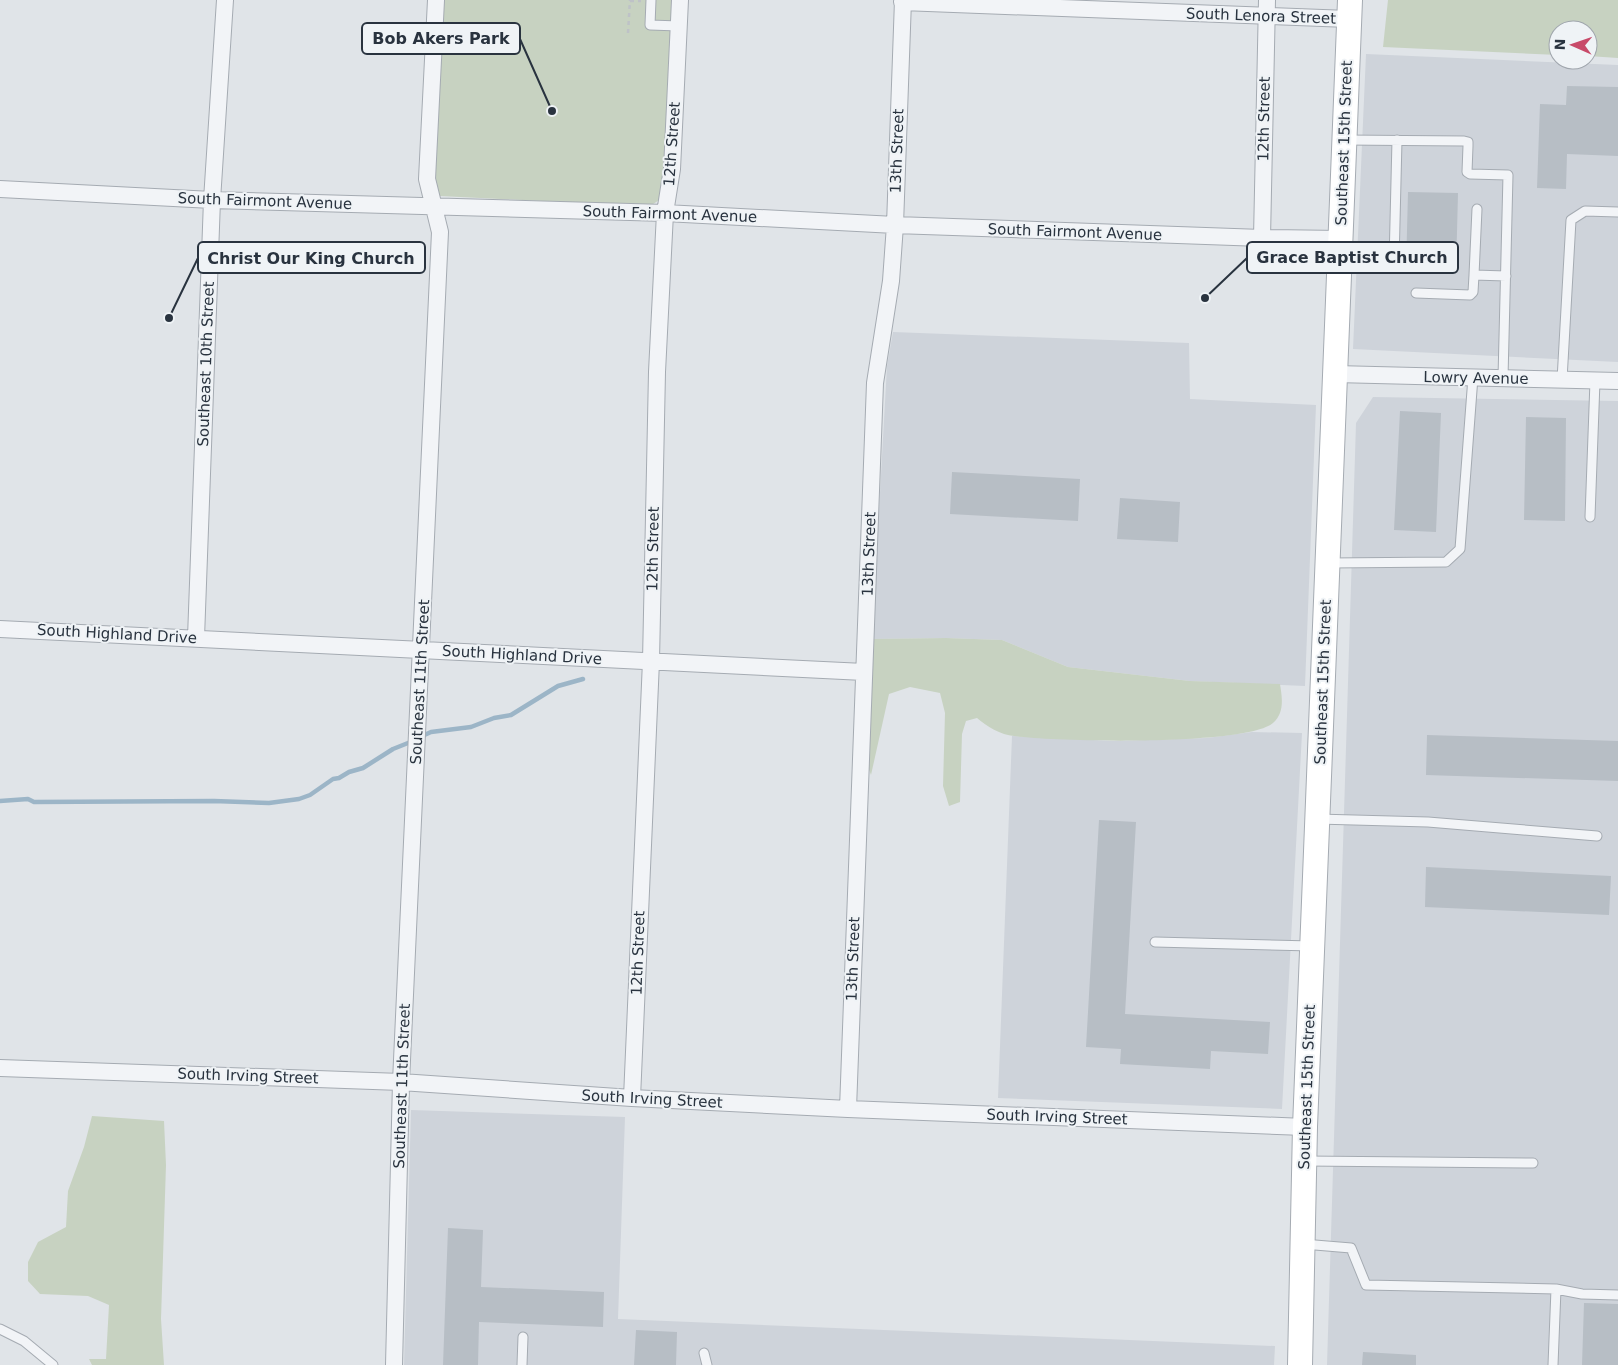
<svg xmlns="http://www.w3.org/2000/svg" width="1618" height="1365" font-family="'DejaVu Sans',sans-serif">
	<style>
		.built { fill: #ced3da }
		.green { fill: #c7d2c1 }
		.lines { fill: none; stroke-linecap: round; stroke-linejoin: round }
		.stream { stroke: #9cb5c7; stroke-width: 4.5 }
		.building { fill: #b7bec5 }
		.service-casing { stroke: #a5abb2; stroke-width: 11 }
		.minor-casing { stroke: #a5abb2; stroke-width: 18 }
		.secondary-casing { stroke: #a5abb2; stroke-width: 26 }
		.path { stroke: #bec2c7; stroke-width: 2.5; stroke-dasharray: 4 4; stroke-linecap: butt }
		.service { stroke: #f2f4f7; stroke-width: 9 }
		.minor { stroke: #f2f4f7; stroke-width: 16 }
		.secondary { stroke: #fff; stroke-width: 24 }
		.labels { text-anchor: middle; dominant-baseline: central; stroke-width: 4; stroke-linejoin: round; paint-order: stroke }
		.street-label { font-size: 15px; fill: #29333f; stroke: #eff3f6 }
		.leader { fill: none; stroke: #29333f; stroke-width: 2 }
		.callout-dot { fill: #29333f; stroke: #eff3f6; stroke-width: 2 }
		.callout { fill: #eff3f6; stroke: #29333f; stroke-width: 2 }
		.callout-label { font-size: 16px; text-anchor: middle; font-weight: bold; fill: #29333f }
	</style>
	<rect width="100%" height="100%" fill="#e0e4e8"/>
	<path class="built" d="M1366,54L1618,65V362L1353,349Z
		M893,332L1189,343L1190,399L1316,405L1305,686L1190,681L1068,667L1002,640L946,638L872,639L887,366Z
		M1373,397L1618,401V1365H1327L1356,423Z
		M1252,732L1302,733L1282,1109L998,1098L1012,736L1114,741L1207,738Z
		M411,1110L625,1117L618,1319L1275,1346L1274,1365H404Z"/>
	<path class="green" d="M440,0H675L665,184C661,198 660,204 644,206L440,196L435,190Z
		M1388,0H1618V58L1588,56V30H1558V55L1383,47Z
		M946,638L1002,640L1068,667L1190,681L1280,684C1282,697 1285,713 1273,723C1247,746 1054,742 1014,736C1001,735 986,726 977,718L966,721L962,734L960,802L949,806L943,786L945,713L940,693L910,687L889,694L871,775L866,761L871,639Z
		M92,1116L164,1121L166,1165L161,1319L164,1365H92L89,1359H106L109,1305L88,1296L40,1294L28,1281V1262L38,1242L66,1227L68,1191L84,1147Z"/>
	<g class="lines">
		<path class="stream" d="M420,737L431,732L471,727L494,718L511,715L558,686L583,679
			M0,801L28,799L34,802L214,801L269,803L299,799L310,795L333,779L339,778L349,772L363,768L393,749L413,741"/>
	</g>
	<path class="building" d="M1567,86L1618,87V156L1567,154L1566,189L1537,188L1540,104L1566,105Z
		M1408,192L1458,193L1456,271L1406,270Z
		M1400,411L1441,413L1436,532L1394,530Z
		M1526,417L1566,418L1565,521L1524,520Z
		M952,472L1080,479L1078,521L950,514Z
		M1120,498L1180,502L1178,542L1117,539Z
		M1427,735L1618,741V781L1426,775Z
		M1099,820L1136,822L1125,1014L1270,1022L1268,1054L1211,1051L1210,1069L1120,1064L1121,1049L1086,1047Z
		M1426,867L1611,876L1609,915L1425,907Z
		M448,1228L483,1230L481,1287L604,1292L603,1327L479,1322L478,1365H443Z
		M1584,1303L1618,1304V1365H1582Z
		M636,1330L677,1332L676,1365H634Z
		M1363,1352L1416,1355V1365H1362Z"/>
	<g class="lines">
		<g class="service-casing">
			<path id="service" d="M651,0L650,25L679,26
				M1344,140L1464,141L1468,142V146L1467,172L1470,174L1508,175L1503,378
				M1477,209L1474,275L1506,276
				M1394,263L1397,140
				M1416,293L1470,295L1473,292L1474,275
				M1562,380L1571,220L1585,211L1618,212
				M1590,517L1595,381
				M1330,563L1446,562L1460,549L1473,377
				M1317,819L1428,822L1597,836
				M1155,942L1312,946
				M1305,1161L1533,1163
				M1303,1244L1351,1248L1366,1285L1556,1289L1582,1294L1618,1295
				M0,1329L24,1341L53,1365
				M704,1353L707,1365
				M522,1365L523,1337
				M1553,1365L1556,1289"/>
		</g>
		<g class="minor-casing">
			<path id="minor" d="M902,2L1349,19
				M0,189L212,200L665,213L895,225L1262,238L1340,239
				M1262,238L1267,0
				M1335,374L1618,381
				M0,629L864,672
				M196,638L212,200L225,0
				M0,1068L401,1082L632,1098L848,1109L1305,1127
				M632,1098L651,661L657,372L665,213L672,169L680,0
				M848,1109L875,383L891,281L895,225L903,0
				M394,1365L401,1082L440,232L427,179L436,0"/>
		</g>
		<g class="secondary-casing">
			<path id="secondary" d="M1300,1365L1305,1127L1350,0"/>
		</g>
		<path class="path" d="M630,1H641
			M628,33L630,0"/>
		<use href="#service" class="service"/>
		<use href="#minor" class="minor"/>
		<use href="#secondary" class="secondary"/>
	</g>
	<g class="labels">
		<g class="street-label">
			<text transform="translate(1261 16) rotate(2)">South Lenora Street</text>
			<text transform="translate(1264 119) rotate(-89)">12th Street</text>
			<text transform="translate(1344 143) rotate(-88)">Southeast 15th Street</text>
			<text transform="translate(672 144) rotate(-86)">12th Street</text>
			<text transform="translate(897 151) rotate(-88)">13th Street</text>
			<text transform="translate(265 201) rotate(2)">South Fairmont Avenue</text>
			<text transform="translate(670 214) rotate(2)">South Fairmont Avenue</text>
			<text transform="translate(1075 232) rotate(2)">South Fairmont Avenue</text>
			<text transform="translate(206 364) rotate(-88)">Southeast 10th Street</text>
			<text transform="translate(1476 378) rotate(1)">Lowry Avenue</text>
			<text transform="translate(653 549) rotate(-89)">12th Street</text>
			<text transform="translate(869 554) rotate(-88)">13th Street</text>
			<text transform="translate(117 634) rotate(3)">South Highland Drive</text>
			<text transform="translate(522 655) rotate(3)">South Highland Drive</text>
			<text transform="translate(420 682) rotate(-87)">Southeast 11th Street</text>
			<text transform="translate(1323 682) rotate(-88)">Southeast 15th Street</text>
			<text transform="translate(638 953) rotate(-88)">12th Street</text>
			<text transform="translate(853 959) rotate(-88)">13th Street</text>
			<text transform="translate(248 1076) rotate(2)">South Irving Street</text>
			<text transform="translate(402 1086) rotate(-88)">Southeast 11th Street</text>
			<text transform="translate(1307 1087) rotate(-88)">Southeast 15th Street</text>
			<text transform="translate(652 1099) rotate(3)">South Irving Street</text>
			<text transform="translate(1057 1117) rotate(2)">South Irving Street</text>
		</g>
	</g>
	<path class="leader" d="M552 111L520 39M1205 298L1247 258M169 318L198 258"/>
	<g class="callout-dot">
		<circle cx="552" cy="111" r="5"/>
		<circle cx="1205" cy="298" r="5"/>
		<circle cx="169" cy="318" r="5"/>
	</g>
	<g class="callout">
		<rect x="362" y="23" width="158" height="31" rx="5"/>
		<rect x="1247" y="242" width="211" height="31" rx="5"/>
		<rect x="198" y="242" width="227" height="31" rx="5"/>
	</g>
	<g class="callout-label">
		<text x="441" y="44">Bob Akers Park</text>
		<text x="1352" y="263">Grace Baptist Church</text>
		<text x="311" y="264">Christ Our King Church</text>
	</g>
	<g transform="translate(1573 45) rotate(272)"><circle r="24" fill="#eff3f6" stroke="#a0a6ad"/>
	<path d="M0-4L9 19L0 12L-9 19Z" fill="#c84a69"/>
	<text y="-8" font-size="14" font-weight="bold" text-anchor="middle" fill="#29333f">N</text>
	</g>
</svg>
